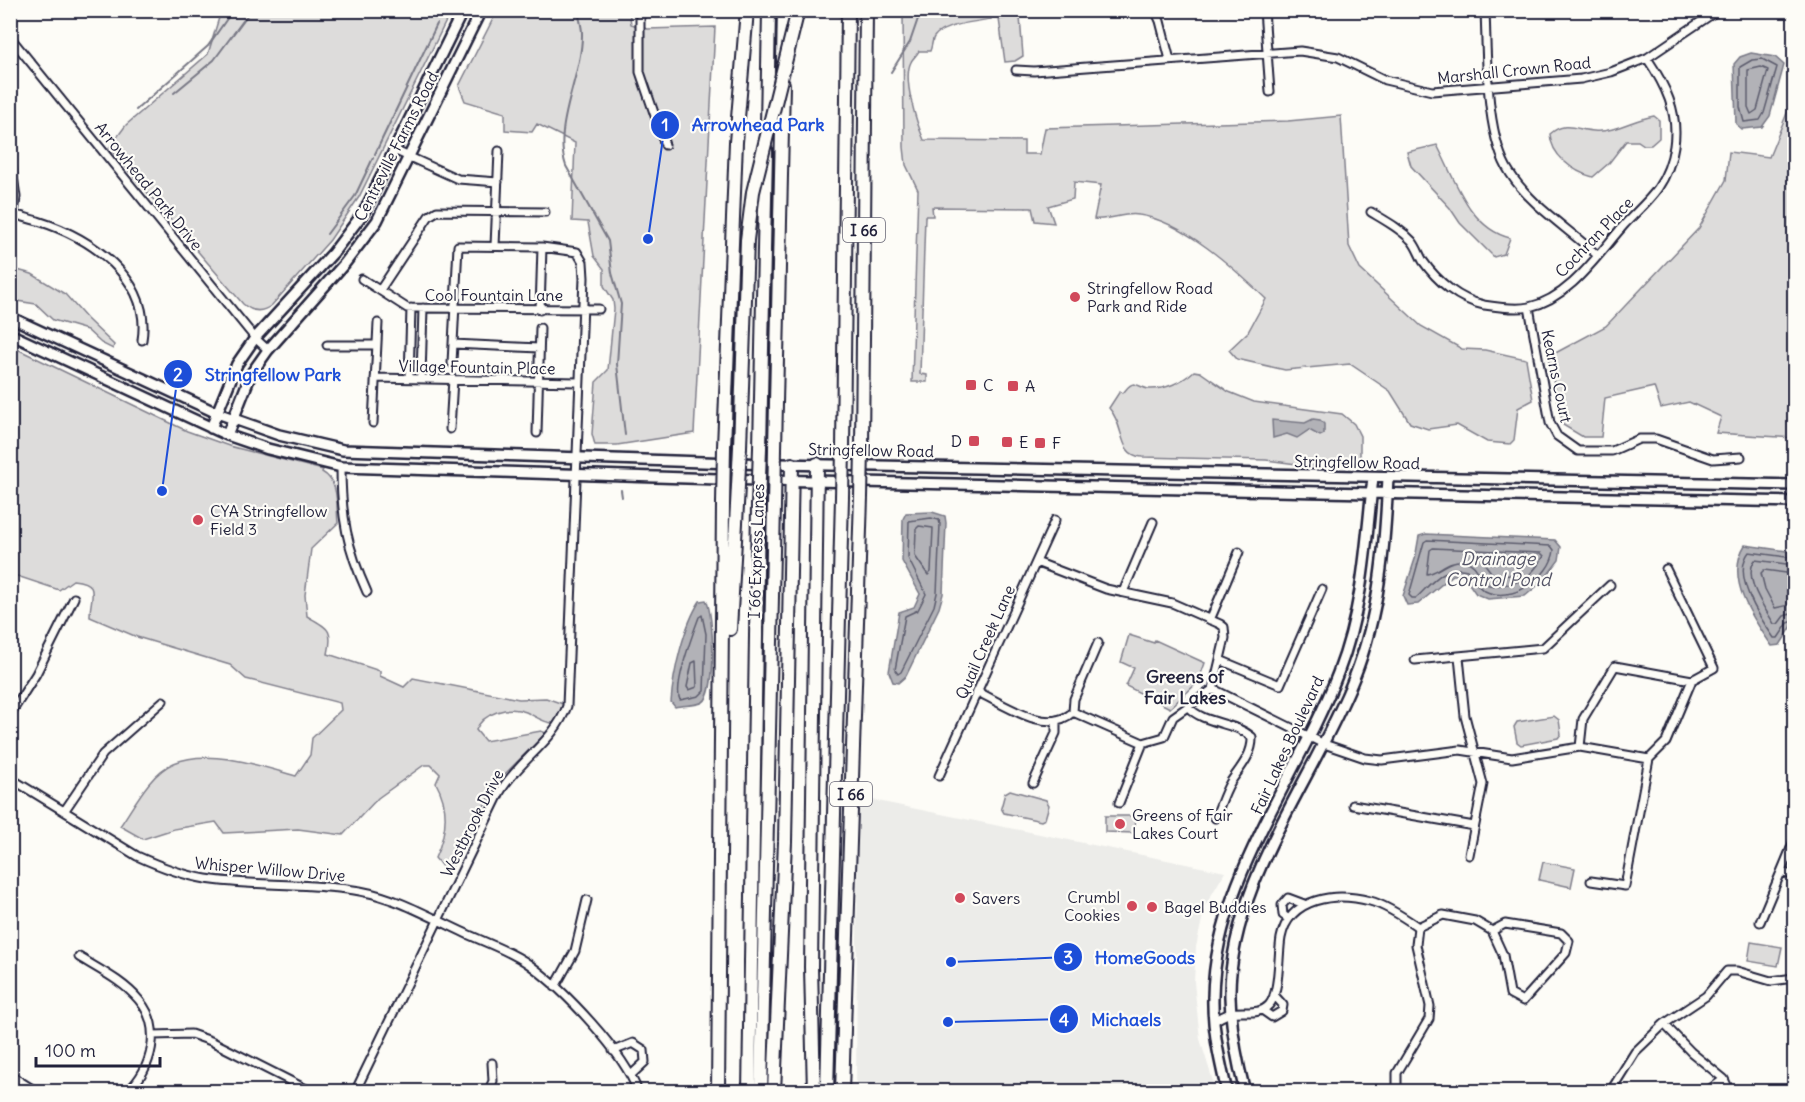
<svg xmlns="http://www.w3.org/2000/svg" width="1805" height="1102" font-family="Delius,sans-serif">
	<style>
		.built { fill: #ecece9 }
		.green { fill: #dddcdb; stroke: #807f8b; stroke-width: 1.5 }
		.water { fill: #b2b2b7; stroke: #787885; stroke-width: 1.5 }
		.lines { fill: none; stroke-linecap: round; stroke-linejoin: round }
		.shore { stroke: #5c5c6d; stroke-width: 1.5 }
		.stream { stroke: #787885; stroke-width: 2 }
		.street-casing { stroke: #22223b; stroke-width: 11 }
		.secondary-casing { stroke: #22223b; stroke-width: 14 }
		.highway-casing { stroke: #22223b; stroke-width: 16 }
		.street { stroke: #fdfcf7; stroke-width: 7 }
		.secondary { stroke: #fdfcf7; stroke-width: 9 }
		.highway { stroke: #fdfcf7; stroke-width: 12 }
		.highway-bridge-casing { stroke: #22223b; stroke-width: 16; stroke-linecap: butt }
		.highway-bridge { stroke: #fdfcf7; stroke-width: 12 }
		.poi-dot { fill: #d1495b; stroke: #fdfcf7; stroke-width: 2 }
		.labels { text-anchor: middle; dominant-baseline: central; stroke-width: 4.5; stroke-linejoin: round; paint-order: stroke }
		.shield { fill: #fdfcf7; stroke: #646373; stroke-width: 1.5 }
		.shield-label { font-size: 15px; font-weight: bold; fill: #22223b }
		.street-label { font-size: 16px; fill: #22223b; stroke: #fdfcf7 }
		.poi-label { font-size: 16px; fill: #22223b; stroke: #fdfcf7; text-anchor: start }
		.water-label { font-size: 18px; font-style: italic; fill: #545466; stroke: #fdfcf7 }
		.neighbourhood-label { font-size: 18px; font-weight: bold; fill: #22223b; stroke: #fdfcf7 }
		.leader { fill: none; stroke: #1d4ed8; stroke-width: 2 }
		.callout-dot { fill: #1d4ed8; stroke: #fdfcf7; stroke-width: 2 }
		.mark-label { font-size: 18px; text-anchor: middle; font-weight: bold; fill: #fff }
		.callout-label { font-size: 18px; text-anchor: middle; font-weight: bold; fill: #1d4ed8; stroke: #fdfcf7; stroke-width: 4.5; stroke-linejoin: round; paint-order: stroke }
	</style>
	<rect width="100%" height="100%" fill="#fdfcf7"/>
	<filter id="ink" filterUnits="userSpaceOnUse"><feTurbulence type="fractalNoise" baseFrequency=".0167" numOctaves="2"/><feDisplacementMap in="SourceGraphic" scale="12" xChannelSelector="R" yChannelSelector="G"/><feConvolveMatrix kernelMatrix="1 2 1 2 8 2 1 2 1" color-interpolation-filters="sRGB"/></filter>
	<g filter="url(#ink)">
		<path class="built" d="M858,797L1225,872L1205,906L1196,947L1194,982L1200,1039L1216,1091H856Z"/>
		<path class="green" d="M221,11H451L359,197L330,240L272,305C262,313 252,312 243,304L109,148L126,125L208,54Z
			M497,11H629L631,24L647,29L715,27L694,433L617,445H595L592,434L596,382L608,370L614,309L613,300L604,286V269L594,256L588,222L572,221L575,143L537,124L532,132L505,130V113L465,101L459,86Z
			M903,11H987L991,19C979,21 941,25 934,37C932,40 932,47 930,51H919C917,55 912,59 911,62C902,79 917,124 924,140L1024,141V154H1040L1045,128L1288,121L1341,116L1349,246L1360,269L1421,326L1462,349L1485,350L1526,359L1533,400L1518,408L1514,440L1510,444L1487,442L1457,425L1428,429L1410,423L1390,391L1350,364L1285,370L1237,359L1229,350L1248,332L1266,299C1235,269 1183,221 1139,215C1125,212 1109,221 1094,219L1101,185L1074,182L1073,199L1048,206L1054,223L1035,221L1032,208L932,207L933,216H925L920,374L927,375V382H912L918,190L906,165L904,147Z
			M1020,17L1023,56L1015,61L1005,62L999,19Z
			M1794,96V438L1716,433L1721,417L1689,402L1661,408L1654,387L1605,398L1601,437H1583L1563,425L1548,357L1606,326L1699,228L1726,180L1729,152L1769,157Z
			M1654,116L1659,120V138L1651,145H1644L1638,141H1626L1609,163L1593,177C1573,172 1551,155 1550,134C1565,120 1577,130 1594,131C1614,133 1634,119 1654,116Z
			M1437,145C1455,179 1469,228 1510,238L1504,254L1494,257L1460,223L1450,208L1411,166L1407,152Z
			M10,268L32,274L65,294L87,319L114,345L113,349L101,343L87,330L53,320L36,304L11,300Z
			M11,346L187,431L229,446L323,470L322,472C340,482 336,505 338,523L311,549L305,595L307,616C327,628 334,628 328,654L380,671V676L404,687L413,678L519,699L546,698L563,704L557,719L553,723C543,723 535,716 526,712C508,705 483,713 476,730L485,741L541,731L546,733L502,777L485,804L448,874L435,858C447,833 450,808 436,783L440,774L431,765H424L378,798L343,835L298,829L224,833L216,822L174,829L143,839L120,826C134,806 150,773 174,763C209,748 261,766 296,776L310,755L312,738L341,710L340,703L246,679L230,665L137,637L90,617C89,598 103,583 73,580L59,590L11,574Z
			M1194,371L1200,372L1229,392L1254,402L1342,414L1354,424L1360,436V458L1351,464L1312,466L1266,460L1142,457C1117,455 1126,427 1109,408L1120,391L1123,393C1126,390 1129,384 1134,384C1138,385 1144,388 1148,389C1165,390 1182,382 1194,371Z
			M1129,635L1154,643L1155,640L1205,663L1198,682L1170,708L1126,686L1134,668L1121,662Z
			M1554,716L1559,720L1561,734L1558,738L1521,745L1517,742L1514,727L1517,722Z
			M1010,790L1046,800L1049,805L1045,819L1041,821L1004,813L1001,808L1005,793Z
			M1105,816H1135L1134,833L1105,832Z
			M1543,862L1575,868L1571,887L1539,880Z
			M1751,942L1782,947L1778,966L1748,961Z"/>
		<path class="water" d="M1751,53L1775,57L1784,65L1770,116L1762,127L1742,129L1736,124L1734,64L1740,57Z
			M1313,419L1320,420L1324,424V434L1320,436L1309,430L1297,438L1287,434L1273,438L1272,420L1305,423Z
			M932,512L945,516L946,523L943,594L939,608L906,676L898,683L893,682L889,672L899,612L914,607L920,594L902,561L903,519L906,513Z
			M1426,534L1555,540L1561,547L1559,560L1543,581L1525,596L1488,599L1476,594L1463,575H1453L1418,604L1407,605L1403,596L1415,559L1419,536Z
			M1745,545L1794,552V623L1780,645L1772,646C1753,619 1724,578 1745,545Z
			M706,600C714,614 717,693 703,702C697,706 683,705 675,707L671,702C673,673 684,625 700,601Z"/>
		<g class="lines">
			<path class="shore" d="M1762,59L1777,67L1764,113L1760,120L1744,122L1740,107V67L1752,60Z
				M1761,67L1768,70L1757,110L1751,114L1748,107V70Z
				M931,518L939,520L940,524L937,593L934,606L901,672L898,674L895,670L905,616L918,610L926,594L908,558L909,521Z
				M919,526L933,528L931,572L928,575L915,556L916,529Z
				M1427,540L1551,546L1554,550C1551,578 1511,604 1485,591C1477,588 1473,576 1467,570C1444,564 1431,584 1416,598H1412L1409,595L1424,542Z
				M1433,548L1541,553L1544,556C1532,575 1523,584 1500,585C1496,585 1490,587 1487,584C1478,577 1478,564 1465,561C1447,559 1440,572 1427,574L1430,550Z
				M1794,558L1749,552C1731,575 1760,618 1774,638H1778L1788,623L1794,621
				M1487,559L1523,561L1526,565L1515,575L1494,576L1484,563Z
				M1794,565L1755,560C1742,578 1765,608 1774,624H1778L1784,616L1794,613
				M1794,574L1764,570L1761,573L1765,589L1775,608L1794,604
				M702,615L706,634L704,691L699,696L680,700C673,686 693,633 699,617Z
				M696,661L697,687L689,690L687,687L692,663Z"/>
			<path class="stream" d="M578,10C579,18 582,26 582,33C583,74 552,126 566,166L608,241L612,273L621,304L617,364L625,435
				M891,72L910,42L921,10
				M174,93L214,60L251,10
				M136,110L208,46L233,10
				M375,154L437,24
				M327,234L355,196L373,158
				M621,490L622,497"/>
			<g class="street-casing">
				<path id="street" d="M640,10V72L665,145
					M1155,10L1160,21L1170,60
					M1264,10L1270,92
					M1485,10C1487,56 1485,136 1510,173C1531,206 1569,229 1597,255
					M641,13L655,10
					M10,37L255,338L268,350
					M1016,70L1034,71L1300,51L1338,57L1385,80L1432,91L1581,79L1611,72L1647,58L1718,10
					M394,150L458,179L498,182
					M10,155L16,197L14,214
					M1371,212C1386,221 1401,229 1412,241C1417,247 1419,254 1423,261C1437,281 1459,300 1484,305C1497,307 1516,310 1529,307C1570,298 1598,254 1624,225C1635,213 1649,201 1658,188C1666,176 1672,160 1674,146C1679,112 1665,85 1647,58
					M10,214C20,215 29,219 38,221C89,237 152,278 142,340
					M495,246L499,151
					M362,279L407,308L599,309
					M380,290L429,216L437,211L545,212
					M1529,307L1550,423L1557,436L1578,451H1612L1639,439H1656L1713,459L1741,457
					M540,310L542,247
					M453,344L539,348
					M327,345H375
					M421,377L423,308
					M375,378L578,382
					M409,378L411,308
					M373,423L378,323
					M450,429L453,379
					M537,433L540,328
					M341,467C341,516 347,548 367,592
					M1036,562L1106,589L1172,603L1220,624L1224,627L1225,638L1213,689
					M1666,569L1714,668L1692,680
					M1123,592L1153,522
					M1210,620L1239,552
					M1459,657L1465,716L1483,784L1469,855
					M1220,660L1280,685L1322,589
					M1415,660L1543,648L1610,585
					M1615,666L1692,680L1666,742L1649,759L1580,747L1583,719Z
					M1213,689L1324,744L1365,758L1382,760L1460,750L1512,758L1580,747
					M978,692C1004,704 1047,736 1073,712L1143,743L1164,737L1173,717L1213,689
					M1188,707C1205,725 1233,721 1252,737C1253,755 1239,769 1230,783C1224,793 1220,807 1215,818
					M1073,712L1074,699L1098,643
					M10,715L36,674L74,598
					M939,776L1055,520
					M10,778L137,856C159,866 182,875 206,879C257,887 309,882 360,891C398,898 430,917 465,933C486,943 511,951 530,965C564,990 624,1052 638,1092
					M1033,783L1056,733V720
					M1119,803L1143,743
					M1353,805L1474,826
					M65,810L103,754L163,701
					M1783,873L1794,875
					M1591,881L1625,886L1649,759
					M1289,919L1283,915L1282,905L1288,898L1304,904
					M1760,922L1794,841
					M79,957C100,970 123,981 139,1000C163,1028 152,1069 127,1092
					M555,987L575,951L587,900
					M1262,1010L1272,1017L1282,1011L1283,1005L1274,995
					M1214,1021C1219,1018 1225,1015 1230,1013C1243,1010 1259,1016 1269,1005C1280,993 1278,955 1281,938C1289,897 1336,892 1370,901C1386,905 1405,918 1418,927L1443,915L1475,921L1492,931L1503,955L1510,994L1523,1001L1566,953L1569,941L1561,933L1505,924L1492,931
					M1664,1024L1691,1052L1724,1079L1730,1092
					M153,1035L191,1034L211,1041L312,1092
					M613,1051L633,1043L644,1050L645,1062L631,1075
					M10,1075L37,1092
					M355,1092L500,792C519,760 555,741 567,706L584,278L583,262L577,252L542,247L458,246L452,363
					M488,1092L493,1081L492,1063
					M1397,1092V1073L1429,1019L1430,1006L1416,945L1418,927
					M1610,1092L1635,1052L1664,1024L1706,996L1727,971H1737L1771,981L1794,978
					M1706,1092L1724,1079"/>
			</g>
			<g class="secondary-casing">
				<path id="secondary" d="M1794,10V11
					M10,317L217,413L279,435L343,450L733,463L1794,485
					M10,334L227,435L268,449L341,467L718,479L1794,502
					M211,428L237,364L255,338L333,253L364,212L463,10
					M227,435L251,374L268,350L345,263L377,221L481,10
					M1227,1092C1220,1061 1212,1029 1213,997C1214,883 1298,777 1338,673C1363,609 1366,544 1373,477
					M1245,1092C1237,1061 1231,1029 1230,997C1228,886 1314,779 1354,678C1380,613 1385,545 1388,477"/>
			</g>
			<g class="highway-casing">
				<path id="highway" d="M783,60L784,10
					M767,126L769,10
					M724,447L736,142L747,10
					M740,447L747,240
					M760,448L766,150
					M775,449L783,84
					M843,449L848,10
					M862,449L866,10
					M730,629L737,505
					M718,1092L723,504
					M749,1092L758,506
					M761,1092L774,506
					M774,1092L785,842L792,464
					M814,1092L811,967L817,464
					M827,1092L842,497
					M842,1092L861,497"/>
			</g>
			<use href="#street" class="street"/>
			<use href="#secondary" class="secondary"/>
			<use href="#highway" class="highway"/>
			<g class="highway-bridge-casing">
				<path id="highway-bridge" d="M747,240L753,192L798,10
					M842,497L843,449
					M861,497L862,449
					M723,504L724,447
					M737,505L740,447
					M758,506L760,448
					M774,506L775,449"/>
			</g>
			<use href="#highway-bridge" class="highway-bridge"/>
		</g>
	</g>
	<g class="poi-dot">
		<circle cx="1075" cy="297" r="6"/>
		<rect x="965" y="379" width="12" height="12" rx="3"/>
		<rect x="1007" y="380" width="12" height="12" rx="3"/>
		<rect x="968" y="435" width="12" height="12" rx="3"/>
		<rect x="1001" y="436" width="12" height="12" rx="3"/>
		<rect x="1034" y="437" width="12" height="12" rx="3"/>
		<circle cx="198" cy="520" r="6"/>
		<circle cx="1120" cy="824" r="6"/>
		<circle cx="960" cy="898" r="6"/>
		<circle cx="1132" cy="906" r="6"/>
		<circle cx="1152" cy="907" r="6"/>
	</g>
	<g class="labels">
		<g class="shield">
			<rect x="843" y="218" width="42" height="24" rx="4.5"/>
			<rect x="830" y="782" width="42" height="24" rx="4.5"/>
		</g>
		<g class="shield-label">
			<text x="864" y="230">I 66</text>
			<text x="851" y="794">I 66</text>
		</g>
		<g class="street-label">
			<text transform="translate(1514 70) rotate(-6)">Marshall Crown Road</text>
			<text transform="translate(396 146) rotate(-63)">Centreville Farms Road</text>
			<text transform="translate(149 186) rotate(51)">Arrowhead Park Drive</text>
			<text transform="translate(1594 237) rotate(-46)">Cochran Place</text>
			<text x="494" y="295">Cool Fountain Lane</text>
			<text transform="translate(477 367) rotate(1)">Village Fountain Place</text>
			<text transform="translate(1557 376) rotate(78)">Kearns Court</text>
			<text transform="translate(871 450) rotate(1)">Stringfellow Road</text>
			<text transform="translate(1357 462) rotate(1)">Stringfellow Road</text>
			<text transform="translate(756 551) rotate(-88)">I 66 Express Lanes</text>
			<text transform="translate(985 642) rotate(-66)">Quail Creek Lane</text>
			<text transform="translate(1287 745) rotate(-65)">Fair Lakes Boulevard</text>
			<text transform="translate(472 823) rotate(-63)">Westbrook Drive</text>
			<text transform="translate(270 869) rotate(5)">Whisper Willow Drive</text>
		</g>
		<g class="poi-label">
			<text x="1087" y="288">Stringfellow Road<tspan x="1087" dy="18">Park and Ride</tspan></text>
			<text x="983" y="385">C</text>
			<text x="1025" y="386">A</text>
			<text x="962" y="441" text-anchor="end">D</text>
			<text x="1019" y="442">E</text>
			<text x="1052" y="443">F</text>
			<text x="210" y="511">CYA Stringfellow<tspan x="210" dy="18">Field 3</tspan></text>
			<text x="1132" y="815">Greens of Fair<tspan x="1132" dy="18">Lakes Court</tspan></text>
			<text x="1120" y="897" text-anchor="end">Crumbl<tspan x="1120" dy="18">Cookies</tspan></text>
			<text x="972" y="898">Savers</text>
			<text x="1164" y="907">Bagel Buddies</text>
		</g>
		<g class="water-label">
			<text x="1498" y="558">Drainage<tspan x="1498" dy="21">Control Pond</tspan></text>
		</g>
		<g class="neighbourhood-label">
			<text x="1185" y="676">Greens of<tspan x="1185" dy="21">Fair Lakes</tspan></text>
		</g>
	</g>
	<path class="leader" d="M648 239L665 125M162 491L178 374M951 962L1068 957M948 1022L1064 1019"/>
	<g class="callout-dot">
		<circle cx="648" cy="239" r="6"/>
		<circle cx="162" cy="491" r="6"/>
		<circle cx="951" cy="962" r="6"/>
		<circle cx="948" cy="1022" r="6"/>
		<circle cx="665" cy="125" r="15"/>
		<circle cx="178" cy="374" r="15"/>
		<circle cx="1068" cy="957" r="15"/>
		<circle cx="1064" cy="1019" r="15"/>
	</g>
	<g class="mark-label">
		<text x="665" y="131">1</text>
		<text x="178" y="381">2</text>
		<text x="1068" y="964">3</text>
		<text x="1064" y="1026">4</text>
	</g>
	<g class="callout-label">
		<text x="758" y="131">Arrowhead Park</text>
		<text x="273" y="381">Stringfellow Park</text>
		<text x="1145" y="964">HomeGoods</text>
		<text x="1126" y="1026">Michaels</text>
	</g>
	<rect width="1805" height="1102" fill="none" stroke="#fdfcf7" stroke-width="36"/>
	<rect x="18" y="18" width="1769" height="1066" fill="none" stroke="#22223b" stroke-width="2" filter="url(#ink)"/>
	<path d="M36 1057v9h124v-9" fill="none" stroke="#22223b" stroke-width="3"/>
	<text x="45" y="1057" font-size="18" fill="#22223b" stroke="#fdfcf7" stroke-width="4.5" paint-order="stroke">100 m</text>
</svg>
